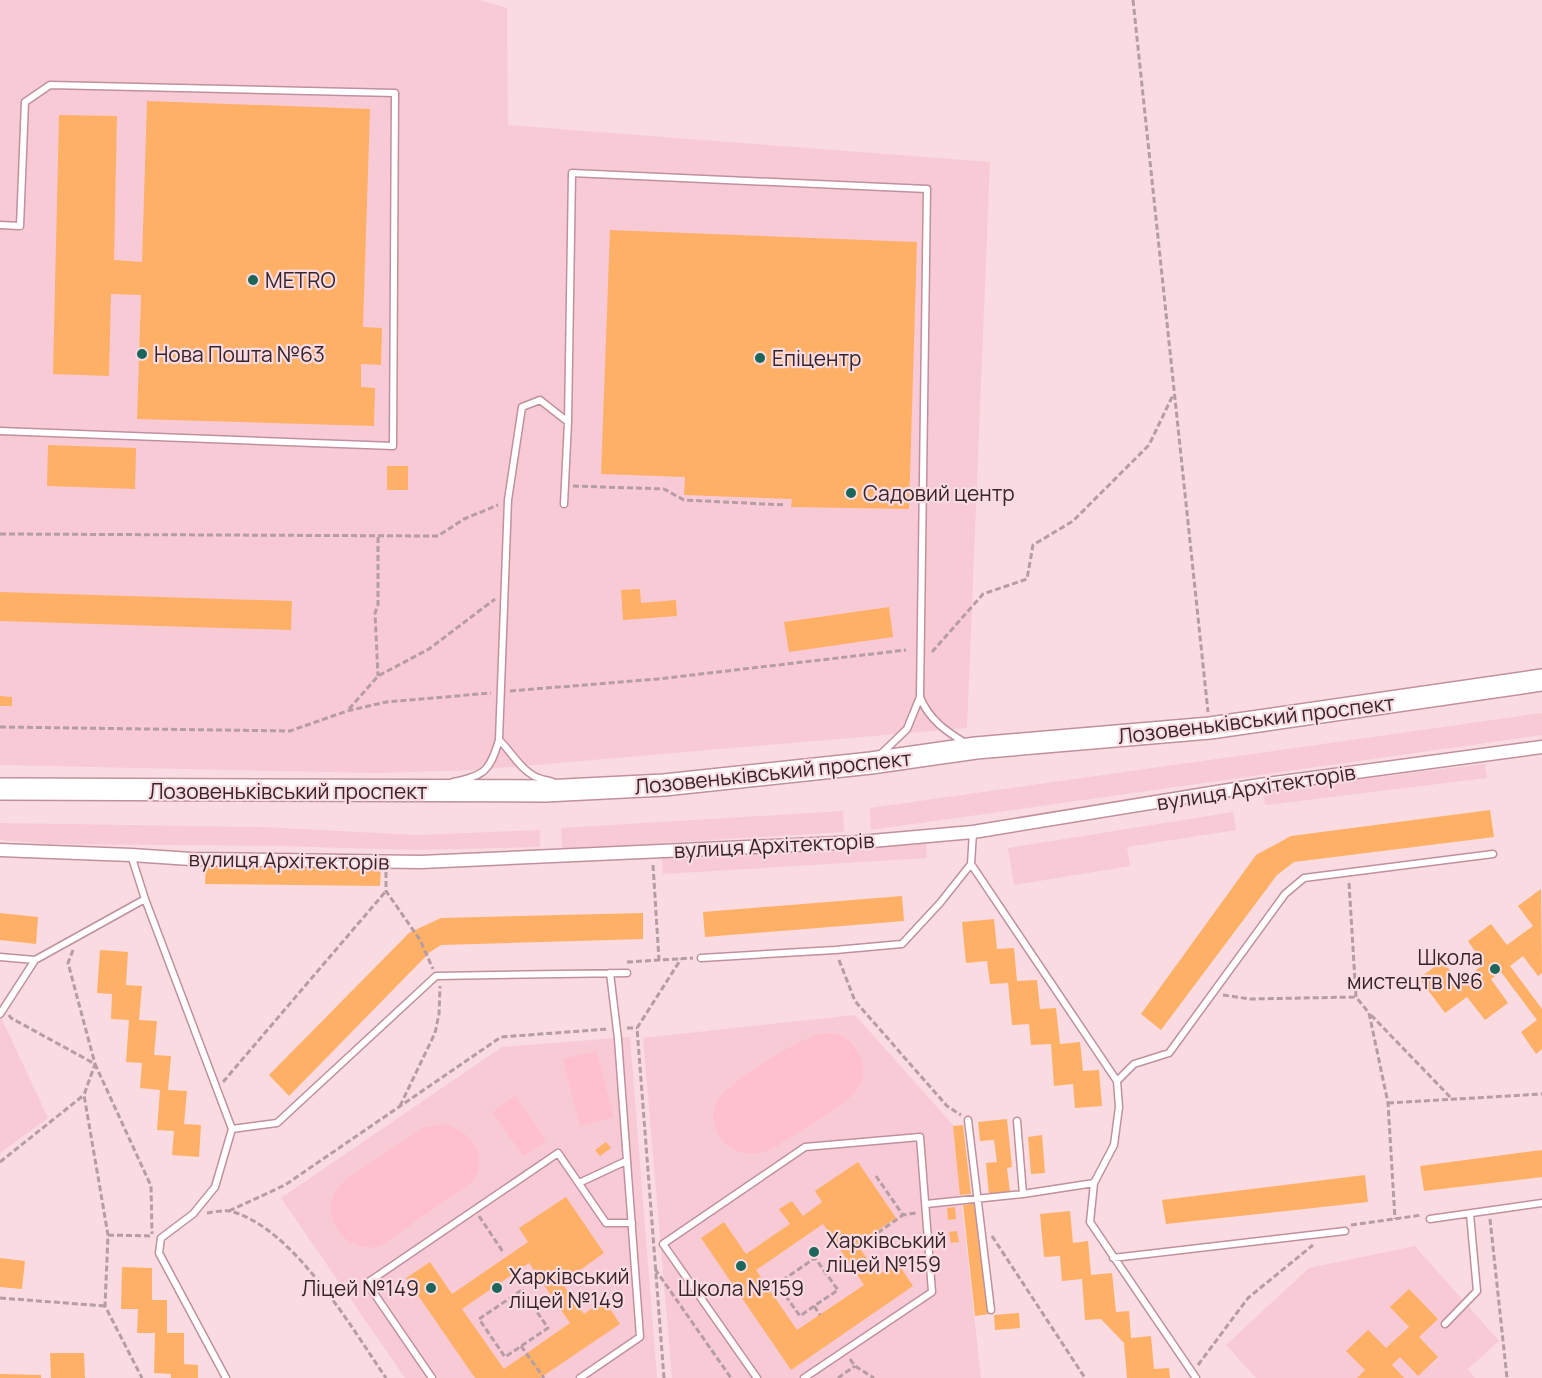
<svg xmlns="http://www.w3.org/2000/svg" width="1542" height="1378" font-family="Manrope,sans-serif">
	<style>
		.built { fill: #f8cad5 }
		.green { fill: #febfce }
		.building { fill: #feb067; fill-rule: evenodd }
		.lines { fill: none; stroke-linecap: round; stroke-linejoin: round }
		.lane-casing { stroke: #c0919d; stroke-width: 9 }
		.street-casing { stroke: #c0919d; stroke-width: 15 }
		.highway-casing { stroke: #c0919d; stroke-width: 24 }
		.path { stroke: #b69da2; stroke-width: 3; stroke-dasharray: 6 3; stroke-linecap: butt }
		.lane { stroke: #fff; stroke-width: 6 }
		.street { stroke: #fff; stroke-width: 12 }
		.highway { stroke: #fff; stroke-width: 21 }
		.poi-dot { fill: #1d665c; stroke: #f9dbe1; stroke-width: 2 }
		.labels { text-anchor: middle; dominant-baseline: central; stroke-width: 4.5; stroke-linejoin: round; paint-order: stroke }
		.poi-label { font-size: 21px; fill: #372529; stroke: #f9dbe1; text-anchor: start }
		.street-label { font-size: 21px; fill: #372529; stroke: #f9dbe1 }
	</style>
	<rect width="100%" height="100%" fill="#f9dbe1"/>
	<path class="built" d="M0,0H479L507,8L508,125L990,162L967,728L476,770L377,773L0,765Z
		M1542,713V735L871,830L870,808Z
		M1485,764L1487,778L1265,805L1263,791Z
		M843,811L844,832L562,849L561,828Z
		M1233,812L1236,830L1127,847L1130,866L1014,885L1008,848Z
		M0,823L262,827L417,835L540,830V847L417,850L280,846L51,844L0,840Z
		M926,842L927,858L663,874L662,857Z
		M0,1015L48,1118L0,1153Z
		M855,1015L953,1125L981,1378H672L643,1038Z
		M630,1037L657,1378H405L281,1198L502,1047Z
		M1415,1246L1499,1341L1468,1369L1475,1378H1256L1226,1345L1309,1268Z"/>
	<path class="green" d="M824,1033C839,1032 849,1038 857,1051C876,1085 845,1102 821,1118C808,1126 795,1134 783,1142C774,1148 764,1153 753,1154C727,1154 707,1130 715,1105C722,1085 802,1036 824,1033Z
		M596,1051L614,1117L580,1126L563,1059Z
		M515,1096L546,1141L523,1156L493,1112Z
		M441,1124C469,1128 492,1156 471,1183L380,1246C354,1254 328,1230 331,1204C332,1194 339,1187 345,1180L425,1127Z"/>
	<path class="building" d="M147,101L370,109L363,327L382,328L381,365L361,364V387L375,388L374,426L137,419L141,295L111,294L109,376L53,374L59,115L117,116L114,260L142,262Z
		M610,230L917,242L909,509L791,507L792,499L684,495L685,477L601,474Z
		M48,445L136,448L135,489L47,486Z
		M387,466H408V490H387Z
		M640,589L641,603L676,600L677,616L623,620L621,590Z
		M0,592L292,601L291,630L0,621Z
		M889,607L893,637L789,652L784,622Z
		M0,696L12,697V706H0Z
		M1490,810L1494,837L1294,862L1277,875L1161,1030L1141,1014L1256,855L1291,836Z
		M206,864L381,866L380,886L205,884Z
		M1541,889L1542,973L1538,976L1523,956L1510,966L1542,1009V1049L1536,1054L1521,1032L1537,1020L1501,972L1491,979L1508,1003L1485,1020L1467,997L1445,1013L1419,978L1443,961L1459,983L1484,964L1468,941L1491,924L1507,945L1533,926L1518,906Z
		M902,896L904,921L705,937L703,912Z
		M0,913L38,917L36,944L0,940Z
		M643,913V939L441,945L430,952L289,1096L269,1075L409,933L441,918Z
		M994,919L997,949L1014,948L1017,981L1037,980L1040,1009L1056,1008L1060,1044L1080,1042L1083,1071L1099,1070L1102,1106L1075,1108L1073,1084L1054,1086L1051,1044L1031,1045L1029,1024L1012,1025L1008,983L990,984L987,961L966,963L962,922Z
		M100,950L128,952L126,985L142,986L139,1020L157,1021L154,1055L171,1056L168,1090L187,1091L184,1124L201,1125L199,1157L172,1155L174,1131L157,1130L160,1090L140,1088L142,1063L126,1062L129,1020L111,1019L112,994L97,993Z
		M1007,1119L1012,1167L1007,1168L1010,1192L989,1195L986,1163L997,1162L994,1140L980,1141L978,1122Z
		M963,1125L971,1194L960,1195L953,1126Z
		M1042,1135L1045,1173L1031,1174L1028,1137Z
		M606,1142L611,1148L600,1156L595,1150Z
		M1542,1150V1177L1424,1191L1420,1166Z
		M858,1162L896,1218L857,1244L878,1275L897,1262L913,1286L791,1370L701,1238L724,1222L746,1254L790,1224L779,1209L792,1201L803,1216L822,1202L815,1191ZM823,1224L864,1285L797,1330L756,1270Z
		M1365,1175L1368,1202L1166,1224L1162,1200Z
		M566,1197L604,1253L562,1283L584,1314L604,1300L620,1324L540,1378H475L406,1278L430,1262L452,1294L528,1242L519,1228ZM529,1263L570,1323L504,1369L462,1309Z
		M976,1203L989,1314L975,1316L963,1205Z
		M955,1207L956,1219L948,1220L947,1208Z
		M1070,1211L1073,1243L1088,1241L1091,1275L1112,1273L1116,1312L1129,1311L1131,1338L1151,1336L1154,1369L1169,1368L1170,1378H1127L1124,1343L1101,1319L1085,1320L1082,1279L1062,1281L1060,1256L1044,1257L1040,1214Z
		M957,1231L959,1242L951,1243L949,1232Z
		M0,1258L25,1261L22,1289L0,1287Z
		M122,1267L152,1268V1300H167V1333H184V1364L198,1365V1378H171V1374L154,1373L155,1333H137L138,1309H121Z
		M1409,1289L1438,1319L1419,1337L1438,1357L1418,1376L1400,1357L1392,1365L1404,1378H1357L1365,1370L1346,1351L1368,1330L1386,1348L1409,1327L1390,1307Z
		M1019,1313L1020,1328L995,1330L994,1315Z
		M50,1353H84L85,1378H51Z
		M0,1374L41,1375V1378H0Z"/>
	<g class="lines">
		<g class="lane-casing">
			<path id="lane" d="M0,225L20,226L25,102L50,85L395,93L393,446L0,431
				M568,422L572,173L927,189L920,697L907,729L880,755
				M920,697C929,720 947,732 967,744
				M499,740L508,500L522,407L540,400L568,422L564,504
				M453,782C485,776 490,770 499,740C511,751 519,768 534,776C539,779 547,780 553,782
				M131,855L145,899L232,1129L215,1187L193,1214L161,1238L159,1253L226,1378
				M971,864L1117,1081L1119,1107L1114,1145L1094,1183L1090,1222L1196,1378
				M0,957L35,960L145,899
				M701,958L835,950L902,944L940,903L971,864L973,832
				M0,1014L35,960
				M1117,1081L1134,1064L1169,1053L1285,894L1304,878L1493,854
				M968,1120L991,1310
				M1017,1121L1023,1194
				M232,1129L277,1123L436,976L627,973
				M579,1183L626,1161
				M926,1204L1023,1194L1094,1183
				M1430,1219L1542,1203
				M1113,1258L1345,1231
				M1445,1324L1477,1291L1470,1214
				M432,1378L367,1283L558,1153L606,1223H632
				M580,1378L640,1337L618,1039L610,973
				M757,1378L663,1244L805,1147L920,1137L932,1292L804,1378"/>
		</g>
		<g class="street-casing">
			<path id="street" d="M0,850L131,855L191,859L421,862L860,842L973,832L1260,785L1542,747"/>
		</g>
		<g class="highway-casing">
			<path id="highway" d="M0,789L545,791L664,785L871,763L976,748L1210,728L1542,680"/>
		</g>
		<path class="path" d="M1133,0L1208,712
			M573,486L664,489L684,500L786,505
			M0,534L438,536L464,519L498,505
			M378,537V605L375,613L378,676
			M932,652L983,594L1027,579L1033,545L1073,521L1149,445L1173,395
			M510,691L658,679L906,650
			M349,709L378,676L429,649L495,599
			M0,727L290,731L347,711L386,702L491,693
			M653,865L659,960
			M386,872V891L420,940L433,969
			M1349,883L1356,997L1369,1013L1388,1103L1395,1219
			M73,950L68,963L95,1064L84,1095L108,1235L105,1306L142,1378
			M839,960L855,1001L947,1106L961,1115
			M627,962L693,958
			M1223,995L1250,999L1356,997
			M9,1015L11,1018L95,1064L151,1186L152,1234
			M1371,1015L1453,1100
			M627,1028H637
			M223,1082L386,891
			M1388,1103L1542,1094
			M400,1106L435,1033L439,1014L440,986
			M0,1162L84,1095
			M876,1176L903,1215L916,1213
			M229,1211L285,1185L501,1037L608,1029
			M207,1213C214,1212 223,1210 230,1211C293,1227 351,1327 386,1378
			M479,1216L503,1252
			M1490,1219L1507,1378
			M1351,1225L1422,1215
			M108,1235L152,1236
			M992,1236L1085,1378
			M863,1243L903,1215
			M655,1269L731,1378
			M522,1290L548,1328L505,1357L479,1319Z
			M0,1298L105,1306
			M814,1306L800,1316L777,1284L815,1258L838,1290L814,1306L820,1315
			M521,1346L544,1378
			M850,1359L855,1366L874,1378
			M1198,1365L1248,1298L1313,1245
			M664,1378L637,1028L681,959
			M838,1378L855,1366"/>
		<use href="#lane" class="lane"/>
		<use href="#street" class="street"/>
		<use href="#highway" class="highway"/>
	</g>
	<g class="poi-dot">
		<circle cx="253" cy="280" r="6"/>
		<circle cx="142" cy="354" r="6"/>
		<circle cx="760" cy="358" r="6"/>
		<circle cx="851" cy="493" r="6"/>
		<circle cx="1495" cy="969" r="6"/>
		<circle cx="814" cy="1252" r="6"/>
		<circle cx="741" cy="1266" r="6"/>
		<circle cx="431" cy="1288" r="6"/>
		<circle cx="497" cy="1288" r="6"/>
	</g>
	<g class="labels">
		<g class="poi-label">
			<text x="265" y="280">METRO</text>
			<text x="154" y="354">Нова Пошта №63</text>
			<text x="772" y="358">Епіцентр</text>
			<text x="863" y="493">Садовий центр</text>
			<text x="1483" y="957" text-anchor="end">Школа<tspan x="1483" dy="24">мистецтв №6</tspan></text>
			<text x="826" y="1240">Харківський<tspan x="826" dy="24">ліцей №159</tspan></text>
			<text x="509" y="1276">Харківський<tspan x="509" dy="24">ліцей №149</tspan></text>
			<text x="419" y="1288" text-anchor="end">Ліцей №149</text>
			<text x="741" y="1288" text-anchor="middle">Школа №159</text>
		</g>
		<g class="street-label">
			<text transform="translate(1256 719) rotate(-7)">Лозовеньківський проспект</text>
			<text transform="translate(773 772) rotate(-6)">Лозовеньківський проспект</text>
			<text transform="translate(1256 787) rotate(-9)">вулиця Архітекторів</text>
			<text x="288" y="791">Лозовеньківський проспект</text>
			<text transform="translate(774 845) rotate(-3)">вулиця Архітекторів</text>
			<text transform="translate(289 860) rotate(1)">вулиця Архітекторів</text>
		</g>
	</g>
</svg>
